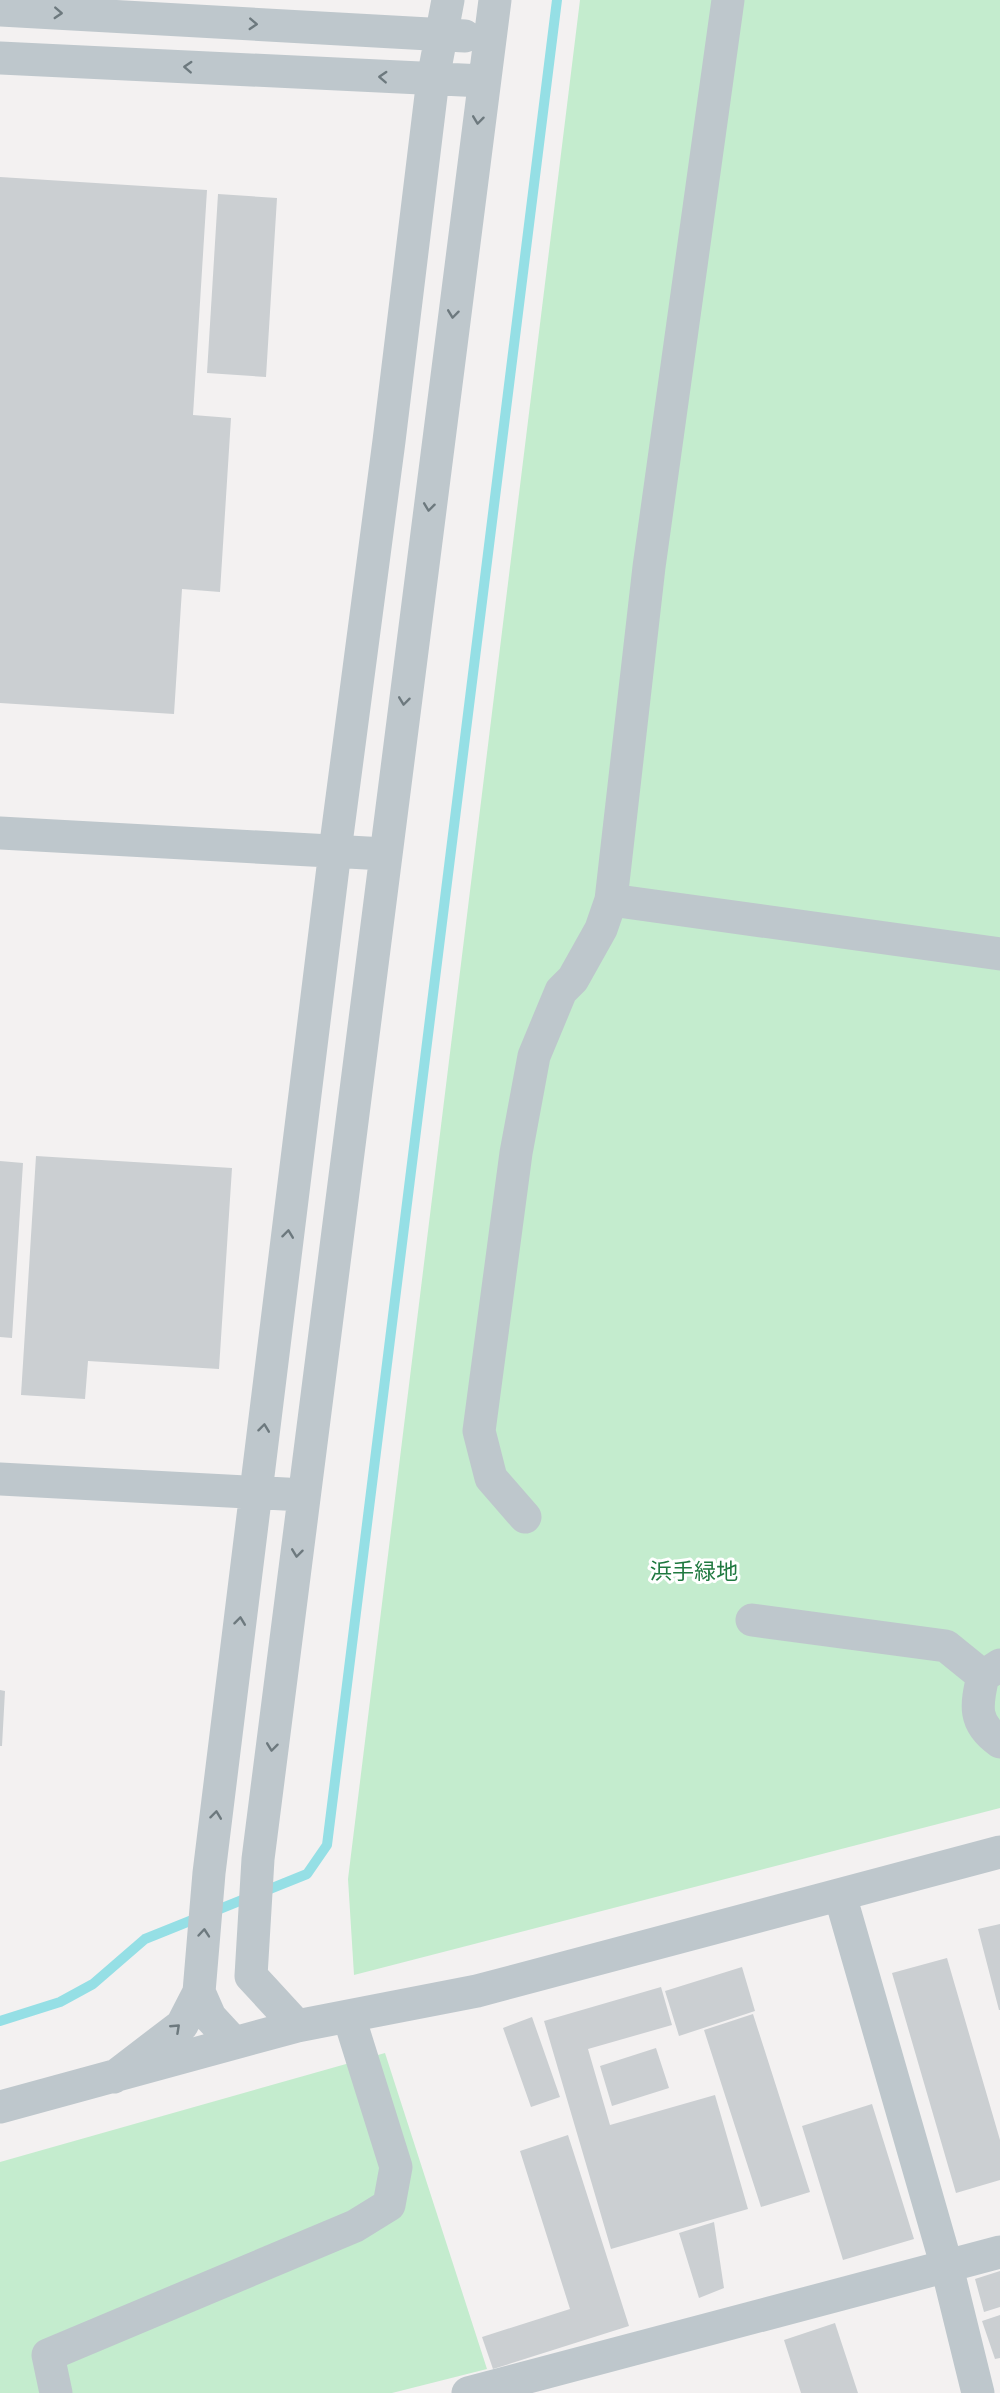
<svg xmlns="http://www.w3.org/2000/svg" width="1000" height="2393" font-family="'Titillium Web','Noto Sans JP',sans-serif">
	<style>
		.green { fill: #c4ecce }
		.lines { fill: none; stroke-linecap: round; stroke-linejoin: round }
		.stream { stroke: #95dfe5; stroke-width: 10 }
		.building { fill: #cbcfd2 }
		.minor { stroke: #bec7cc; stroke-width: 33 }
		.oneway { stroke: #6d797e }
		.labels { text-anchor: middle; dominant-baseline: central; stroke-width: 6; stroke-linejoin: round; paint-order: stroke }
		.park-label { font-size: 22px; fill: #207940; stroke: #fff }
	</style>
	<rect width="100%" height="100%" fill="#f3f1f1"/>
	<path class="green" d="M580,0H1000V1808L354,1975L348,1879Z
		M385,2053L487,2369L392,2393H0V2162Z"/>
	<g class="lines">
		<path class="stream" d="M0,2021L60,2002L93,1984L145,1939L307,1874L327,1845L557,0"/>
	</g>
	<path class="building" d="M0,177L207,190L193,415L231,418L220,592L182,589L174,714L0,703Z
		M218,194L277,198L266,377L207,373Z
		M36,1156L232,1168L219,1369L88,1361L85,1399L21,1395Z
		M0,1161L23,1163L12,1338L0,1337Z
		M0,1690L5,1691L2,1746H0Z
		M1000,1924V2010H999L978,1929Z
		M947,1958L1000,2140V2180L956,2193L892,1973Z
		M742,1967L755,2011L679,2036L665,1991Z
		M661,1987L672,2025L588,2049L610,2125L715,2095L748,2209L611,2249L544,2021Z
		M753,2014L810,2192L761,2207L704,2030Z
		M532,2017L560,2097L531,2107L503,2028Z
		M656,2048L669,2088L612,2106L600,2066Z
		M872,2104L914,2239L843,2260L802,2126Z
		M568,2135L629,2326L493,2369L482,2337L570,2309L520,2151Z
		M714,2222L724,2288L699,2298L679,2233Z
		M1000,2271V2307L984,2312L975,2279Z
		M1000,2315V2358L995,2359L982,2321Z
		M835,2323L858,2393H801L784,2340Z"/>
	<g class="lines">
		<path class="minor" d="M0,10L465,36
			M0,58L483,81
			M0,833L385,854
			M611,900L1000,954
			M0,1479L304,1495
			M525,1517L491,1478L479,1431L516,1153L534,1056L561,991L573,979L601,929L611,900L649,567L728,0
			M752,1620L946,1646L983,1676
			M1000,1665L983,1676C976,1706 973,1723 1000,1742
			M840,1895L947,2267L978,2393
			M199,1992L210,2017L234,2043
			M297,2026L251,1976L258,1859L495,0
			M114,2077L182,2025L199,1992L209,1873L335,851L389,441L433,79L448,0
			M0,2107L297,2026L477,1991L1000,1852
			M56,2393L48,2355L355,2226L389,2205L396,2167L349,2017
			M468,2393L1000,2252"/>
	</g>
	<defs><path id="oneway-chevron" d="M-2-3.5L2.5 0L-2 3.5" fill="none" stroke-width="1.6" stroke-linecap="round" stroke-linejoin="round" transform="scale(1.5)"/></defs>
	<g class="oneway">
		<use href="#oneway-chevron" transform="translate(58 13) rotate(3)"/>
		<use href="#oneway-chevron" transform="translate(253 24) rotate(3)"/>
		<use href="#oneway-chevron" transform="translate(188 67) rotate(-177)"/>
		<use href="#oneway-chevron" transform="translate(383 77) rotate(-177)"/>
		<use href="#oneway-chevron" transform="translate(478 120) rotate(97)"/>
		<use href="#oneway-chevron" transform="translate(453 314) rotate(97)"/>
		<use href="#oneway-chevron" transform="translate(429 507) rotate(97)"/>
		<use href="#oneway-chevron" transform="translate(404 701) rotate(97)"/>
		<use href="#oneway-chevron" transform="translate(288 1234) rotate(-83)"/>
		<use href="#oneway-chevron" transform="translate(264 1428) rotate(-83)"/>
		<use href="#oneway-chevron" transform="translate(297 1553) rotate(97)"/>
		<use href="#oneway-chevron" transform="translate(240 1621) rotate(-83)"/>
		<use href="#oneway-chevron" transform="translate(272 1747) rotate(97)"/>
		<use href="#oneway-chevron" transform="translate(216 1815) rotate(-83)"/>
		<use href="#oneway-chevron" transform="translate(204 1933) rotate(-85)"/>
		<use href="#oneway-chevron" transform="translate(176 2028) rotate(-43)"/>
	</g>
	<g class="labels">
		<g class="park-label">
			<text x="694" y="1571">浜手緑地</text>
		</g>
	</g>
</svg>
